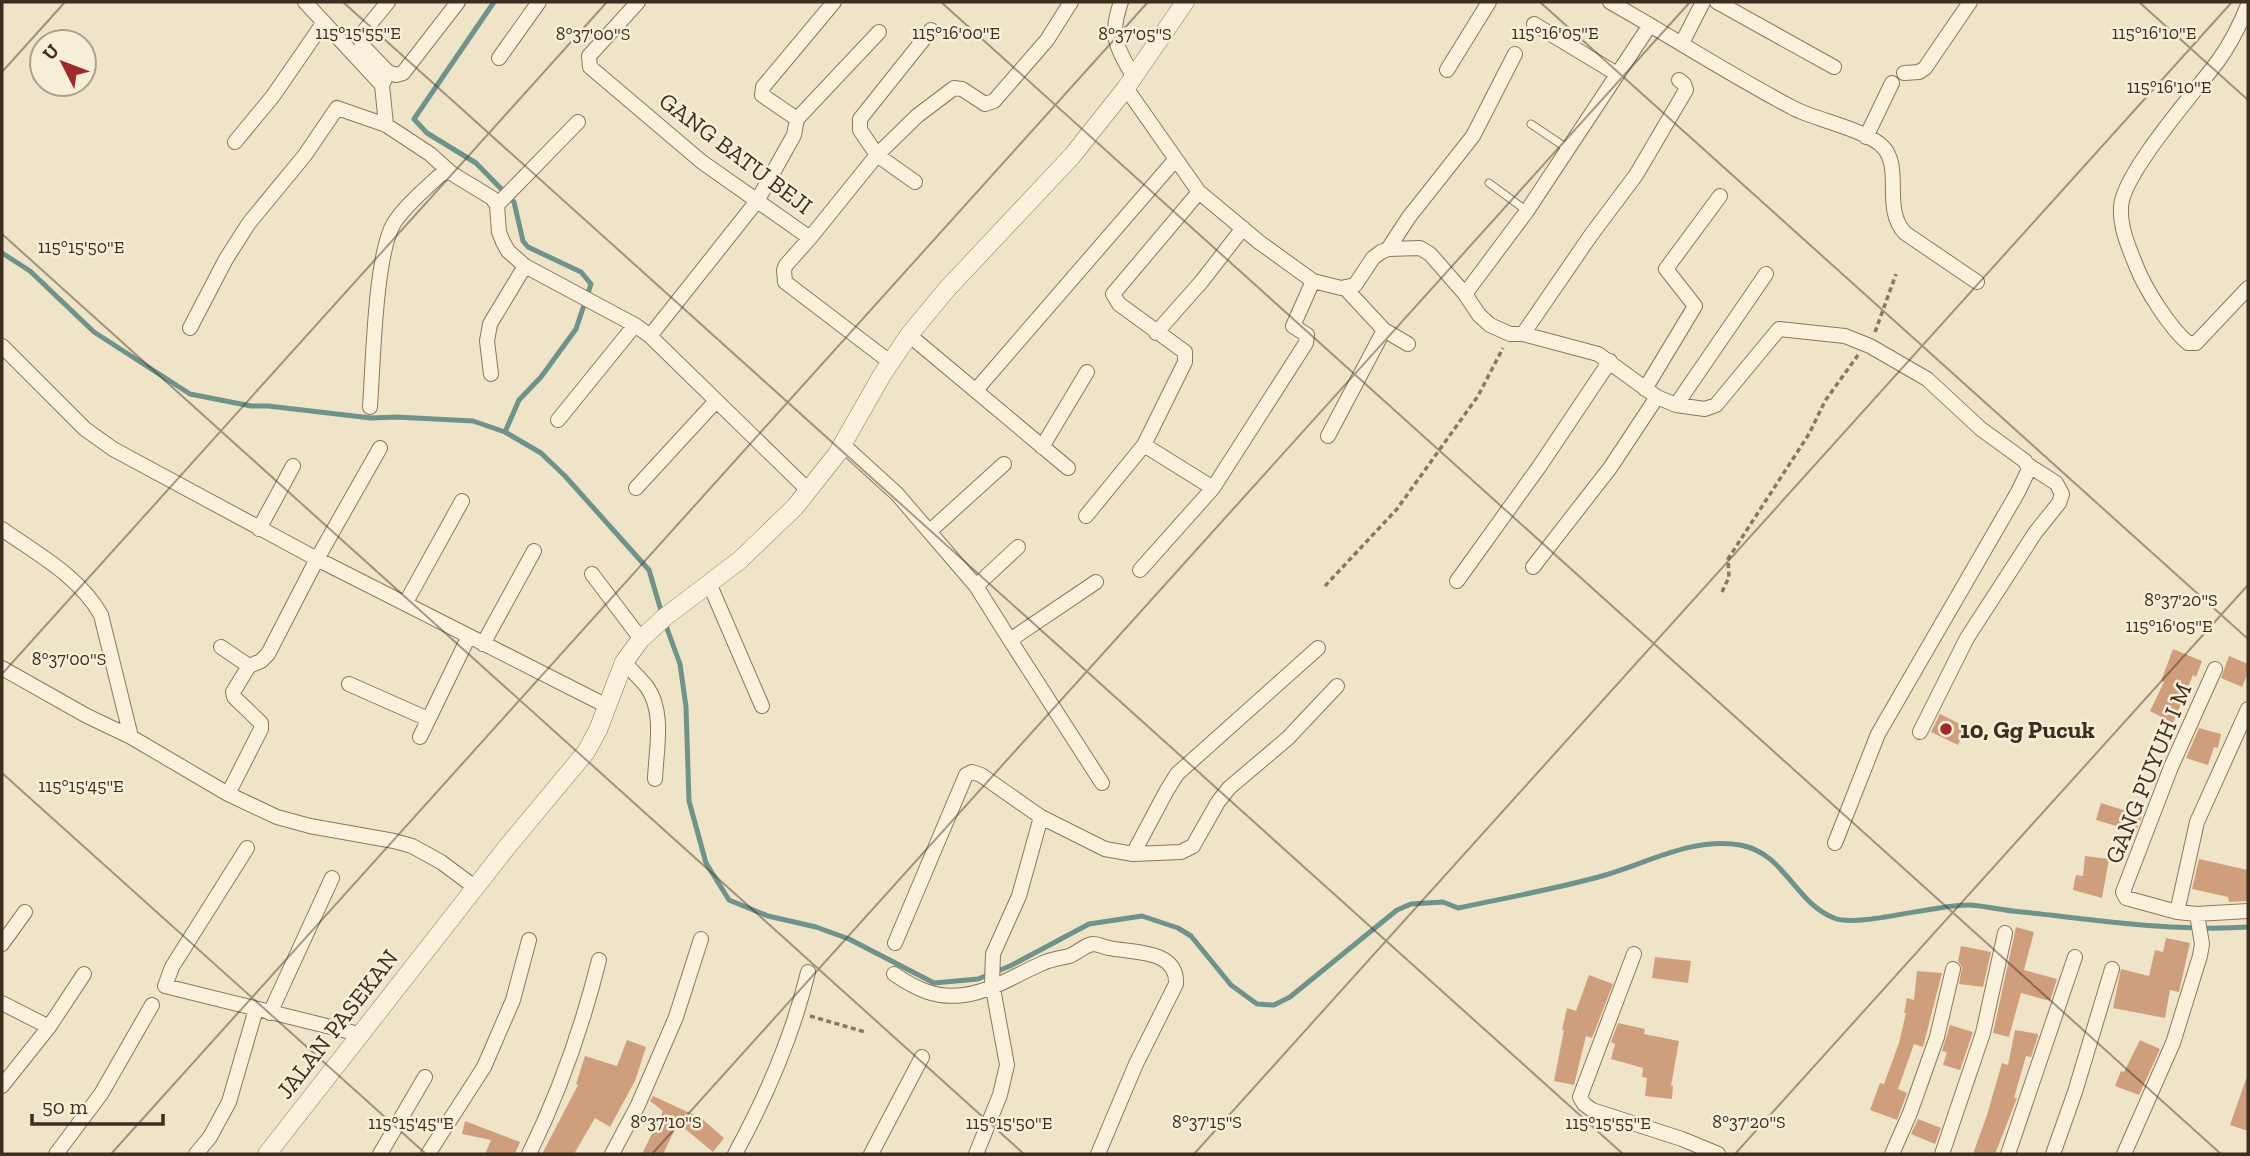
<svg xmlns="http://www.w3.org/2000/svg" width="2250" height="1156" font-family="'Zilla Slab',serif">
	<style>
		.lines { fill: none; stroke-linecap: round; stroke-linejoin: round }
		.stream { stroke: #6f938a; stroke-width: 5 }
		.building { fill: #cf9f7d }
		.service-casing { stroke: #8d765c; stroke-width: 9 }
		.minor-casing { stroke: #8d765c; stroke-width: 16 }
		.tertiary-casing { stroke: #8d765c; stroke-width: 19 }
		.path { stroke: #8d765c; stroke-width: 3.5; stroke-dasharray: 5 3.5; stroke-linecap: butt }
		.service { stroke: #faf1dc; stroke-width: 7 }
		.minor { stroke: #faf1dc; stroke-width: 14 }
		.tertiary { stroke: #faf1dc; stroke-width: 18 }
		.ticks { fill: none; stroke: #3d2e20; stroke-width: 2; stroke-opacity: 0.45 }
		.poi-dot { fill: #9e2a2b; stroke: #f7eed8; stroke-width: 2.5 }
		.labels { text-anchor: middle; dominant-baseline: central; stroke-width: 5; stroke-linejoin: round; paint-order: stroke }
		.street-label { font-size: 24px; fill: #3d2e20; stroke: #f7eed8 }
		.poi-label { font-size: 24px; font-weight: bold; fill: #3d2e20; stroke: #f7eed8; text-anchor: start }
		.ticks-label { font-size: 18px; text-anchor: middle; fill: #3d2e20; stroke: #f7eed8; stroke-width: 5; stroke-linejoin: round; paint-order: stroke }
	</style>
	<rect width="100%" height="100%" fill="#f0e4c8"/>
	<g class="lines">
		<path class="stream" d="M494,2L414,119L427,133L476,163L514,202L523,241L528,247L581,272L591,284L576,329L541,377L519,400L505,432
			M2,253L30,271L94,332L190,394L251,406H268L371,418L396,417L473,421L505,432L541,453L565,476L649,570L662,614
			M665,623L680,664L686,707L689,801L706,863L729,900L768,916L816,927L849,939L934,983L978,979L1010,966L1089,924L1142,916L1178,928L1191,936L1231,985L1257,1004L1274,1005L1290,997L1397,910L1411,904L1443,902L1458,908C1506,898 1555,889 1602,876C1648,863 1691,837 1740,845C1785,853 1794,902 1834,918C1858,928 1936,904 1970,905C1987,906 2005,911 2022,912C2097,920 2173,932 2248,927"/>
	</g>
	<path class="building" d="M2173,649L2202,661L2196,677L2193,675L2173,723L2150,711L2164,682L2161,681Z
		M2229,656L2248,664V672L2242,687L2221,678Z
		M1940,714L1966,727L1958,745L1931,732Z
		M2199,728L2221,734L2218,748L2214,747L2208,765L2186,758Z
		M2101,803L2142,816L2136,832L2096,820Z
		M2085,856L2109,859L2102,898L2073,890L2076,875L2083,876Z
		M2199,859L2248,870V901L2229,902L2228,897L2192,889Z
		M2016,927L2034,932L2024,970L2057,979L2050,1001L2021,993L2009,1037L1993,1033Z
		M2166,938L2190,943L2179,992L2170,990L2165,1018L2113,1008L2121,969L2149,976L2155,950L2163,952Z
		M1961,946L1991,952L1983,987L1959,984L1962,967L1958,961Z
		M1655,957L1691,961L1688,983L1652,978Z
		M1917,971L1942,973L1923,1047L1914,1044L1898,1089L1907,1093L1897,1120L1870,1110L1880,1083L1884,1084L1899,1043L1906,1013H1904L1907,998L1914,1000Z
		M1589,975L1613,984L1592,1038L1586,1036L1574,1085L1554,1081L1564,1030H1562L1567,1008L1576,1011Z
		M1618,1023L1645,1029L1644,1034L1679,1041L1671,1086H1673L1672,1099L1645,1096L1647,1078L1642,1077L1643,1068L1611,1059L1615,1044L1611,1042Z
		M1950,1025L1973,1032L1960,1070L1943,1065L1947,1052L1942,1051Z
		M2015,1030L2038,1034V1036L2031,1057L2026,1056L2014,1098H2017L1995,1154H1973L1987,1115L2002,1063L2008,1065Z
		M627,1040L646,1047L635,1081L610,1127L595,1118L574,1154H542L578,1085L576,1084L585,1056L617,1066Z
		M2140,1040L2160,1049L2139,1095L2115,1086L2121,1071L2124,1072Z
		M2246,1079H2248V1131L2230,1125Z
		M653,1096L701,1118L724,1138L713,1152L678,1123L663,1154H642L663,1111L650,1101Z
		M1918,1119L1941,1128L1935,1144L1911,1134Z
		M465,1121L520,1142L515,1154H485L491,1140L462,1134Z"/>
	<g class="lines">
		<g class="service-casing">
			<path id="service" d="M1531,124L1568,149
				M1489,183L1527,211"/>
		</g>
		<g class="minor-casing">
			<path id="minor" d="M305,2L382,85
				M388,2L361,35L362,45L388,72L396,75L403,73L458,2
				M638,2L589,56L590,67L702,162L810,238L786,265L784,270L785,282L890,362
				M1121,2C1109,36 1116,46 1133,76
				M1610,2C1672,37 1732,76 1795,109C1817,120 1867,130 1883,147C1903,168 1882,209 1905,233L1977,282
				M1717,2L1834,67
				M2248,5C2240,25 2231,43 2218,61C2196,91 2122,174 2121,207C2120,229 2129,248 2137,268C2146,290 2170,328 2188,343H2196L2248,288
				M1534,24L1617,74
				M1682,43L1703,2
				M499,58L539,2
				M1447,70L1489,2
				M1904,73L1919,72L1925,68L1970,2
				M385,79L382,85L386,125
				M1126,88L1199,192L1259,242L1313,281L1341,288L1355,285L1373,258L1381,252L1388,249L1420,248L1430,254L1465,294L1479,315L1490,325L1510,334H1523L1598,354L1657,397L1676,405L1705,409L1716,405L1779,329L1845,336L1870,346L1927,379L1981,429L2025,461L2029,469L2018,492L1878,734L1835,843
				M797,119L762,95L763,87L834,2
				M1866,137L1892,83
				M235,142L273,96L324,22
				M915,182L877,155L917,116L954,88L962,89L985,104L994,101L1047,40L1071,2
				M497,205L578,122
				M810,238L877,155L860,130V119L931,30
				M1388,249L1409,217L1473,136L1515,54
				M1345,288L1384,330L1408,344
				M1465,294L1527,211L1650,25
				M190,328L226,259L249,223L305,155L337,108L386,125L430,154L451,173L492,198L497,205L499,232L503,242L508,251L525,266L635,325L650,336L809,491
				M1156,333L1202,281L1243,228
				M1523,334L1591,235L1636,175L1686,90L1684,84L1679,80
				M909,335L1068,468
				M650,336L757,201L794,135L797,119L879,32
				M2,346L85,429L113,449L317,559L607,706
				M491,374L487,341L490,324L525,266
				M1645,389L1695,306L1666,269L1720,196
				M976,390L1175,160
				M1676,405L1766,274
				M370,407C373,366 375,254 394,223C405,206 424,190 439,176L446,172L451,173
				M558,420L635,325
				M1328,436L1384,330
				M842,444L897,494L976,586L1018,547
				M1042,447L1087,372
				M636,488L716,401
				M1213,488L1306,343L1307,335L1293,326L1313,281
				M1086,516L1144,445
				M2,529C37,554 79,576 101,615L131,737
				M259,529L293,466
				M930,531L1004,464
				M1533,567L1610,468L1657,397
				M1140,570L1213,488L1144,445L1185,362V352L1119,304L1113,294L1199,192
				M592,574L641,639
				M1457,581L1539,467L1610,361
				M709,583L762,706
				M976,586L1010,640L1096,582
				M405,604L462,501
				M1010,640L1102,783
				M483,644L534,551
				M221,647L249,666L233,692L234,697L261,723V729L228,794
				M624,662C632,671 640,678 647,687C665,712 656,751 655,779
				M249,666L261,661L268,654L317,559L380,448
				M2,668L87,716L131,737L228,794L277,817L310,826L394,841L412,846L441,862L476,888
				M349,684L428,719
				M1920,732L1967,638L2035,533L2059,503L2062,494L2056,483L2028,465
				M420,737L468,638
				M247,848L172,967L165,986L359,1034
				M1133,854L1167,790L1177,774L1318,648
				M2177,912L2126,898L2123,892L2171,767L2215,669
				M2197,914L2248,911
				M895,943L966,775L972,772L981,775L1041,817L1105,849L1133,854L1181,852L1193,846L1218,802L1229,788L1288,738L1337,686
				M2,944L25,912
				M1634,954L1580,1097L1584,1104L1592,1110L1682,1139L1718,1154
				M894,974C916,989 936,999 964,995C993,991 1017,974 1043,963C1051,959 1061,958 1069,956C1078,953 1084,945 1093,944C1099,944 1103,947 1109,948C1132,953 1178,949 1176,984L1136,1064L1098,1154
				M2,1003L49,1027L2,1086
				M270,1013L332,878
				M49,1027L84,974
				M56,1154L101,1094L152,1005
				M196,1154L210,1137L229,1102L256,1009
				M380,1154L425,1077
				M428,1154L484,1067L513,1000L529,940
				M529,1154C560,1091 582,1028 599,960
				M612,1154L638,1105L676,1017L701,939
				M735,1154C766,1097 793,1035 808,972
				M871,1154L922,1057
				M976,1154L1000,1095L1007,1065L992,983L993,954L1019,896L1041,817
				M1892,1154L1910,1113L1937,1037L1953,969
				M1942,1154L1983,1033L2005,933
				M2008,1154L2075,957
				M2053,1154L2075,1092L2112,969
				M2124,1154L2173,1043L2200,956L2202,944L2197,914L2177,912L2197,822L2248,709"/>
		</g>
		<g class="tertiary-casing">
			<path id="tertiary" d="M267,1154L507,847L586,752L598,730L624,662L641,639L665,617L740,560L795,507L837,454L882,375L909,335L947,289L1072,156L1126,88L1185,2"/>
		</g>
		<path class="path" d="M1875,332L1896,274
			M1325,586L1397,509L1478,396L1503,348
			M1722,592L1729,577L1728,559L1809,434L1825,401L1858,355
			M810,1016L865,1032"/>
		<use href="#service" class="service"/>
		<use href="#minor" class="minor"/>
		<use href="#tertiary" class="tertiary"/>
	</g>
	<path class="ticks" d="M343,2L1623,1154M941,2L2221,1154M1540,2L2248,639M2139,2L2248,100M2,72L65,2M2,234L1024,1154M2,674L607,2M2,773L426,1154M111,1154L1148,2M652,1154L1690,2M1194,1154L2232,2M1735,1154L2248,585"/>
	<circle class="poi-dot" cx="1946" cy="729" r="7"/>
	<g class="labels">
		<g class="street-label">
			<text transform="translate(736 153) rotate(37)">GANG BATU BEJI</text>
			<text transform="translate(2148 773) rotate(-68)">GANG PUYUH I M</text>
			<text transform="translate(337 1024) rotate(-52)">JALAN PASEKAN</text>
		</g>
		<g class="poi-label">
			<text x="1960" y="729">10, Gg Pucuk</text>
		</g>
	</g>
	<g class="ticks-label">
		<text x="358" y="39">115°15'55"E</text>
		<text x="956" y="39">115°16'00"E</text>
		<text x="1555" y="39">115°16'05"E</text>
		<text x="2154" y="39">115°16'10"E</text>
		<text x="593" y="40">8°37'00"S</text>
		<text x="1135" y="40">8°37'05"S</text>
		<text x="2169" y="93">115°16'10"E</text>
		<text x="81" y="253">115°15'50"E</text>
		<text x="2181" y="606">8°37'20"S</text>
		<text x="2169" y="632">115°16'05"E</text>
		<text x="69" y="665">8°37'00"S</text>
		<text x="81" y="792">115°15'45"E</text>
		<text x="666" y="1128">8°37'10"S</text>
		<text x="1207" y="1128">8°37'15"S</text>
		<text x="1749" y="1128">8°37'20"S</text>
		<text x="411" y="1129">115°15'45"E</text>
		<text x="1009" y="1129">115°15'50"E</text>
		<text x="1608" y="1129">115°15'55"E</text>
	</g>
	<rect width="2250" height="1156" fill="none" stroke="#3d2e20" stroke-width="7"/>
	<g transform="translate(63 63) rotate(312)"><circle r="33" fill="#f7eed8" stroke="#ada18e" stroke-width="2"/>
	<path d="M0-5L12 26L0 18L-12 26Z" fill="#9e2a2b"/>
	<text y="-10" font-size="19" font-weight="bold" text-anchor="middle" fill="#3d2e20">U</text>
	</g>
	<path d="M32 1114v10h131v-10" fill="none" stroke="#3d2e20" stroke-width="3.5"/>
	<text x="42" y="1114" font-size="21" fill="#3d2e20" stroke="#f7eed8" stroke-width="5" paint-order="stroke">50 m</text>
</svg>
